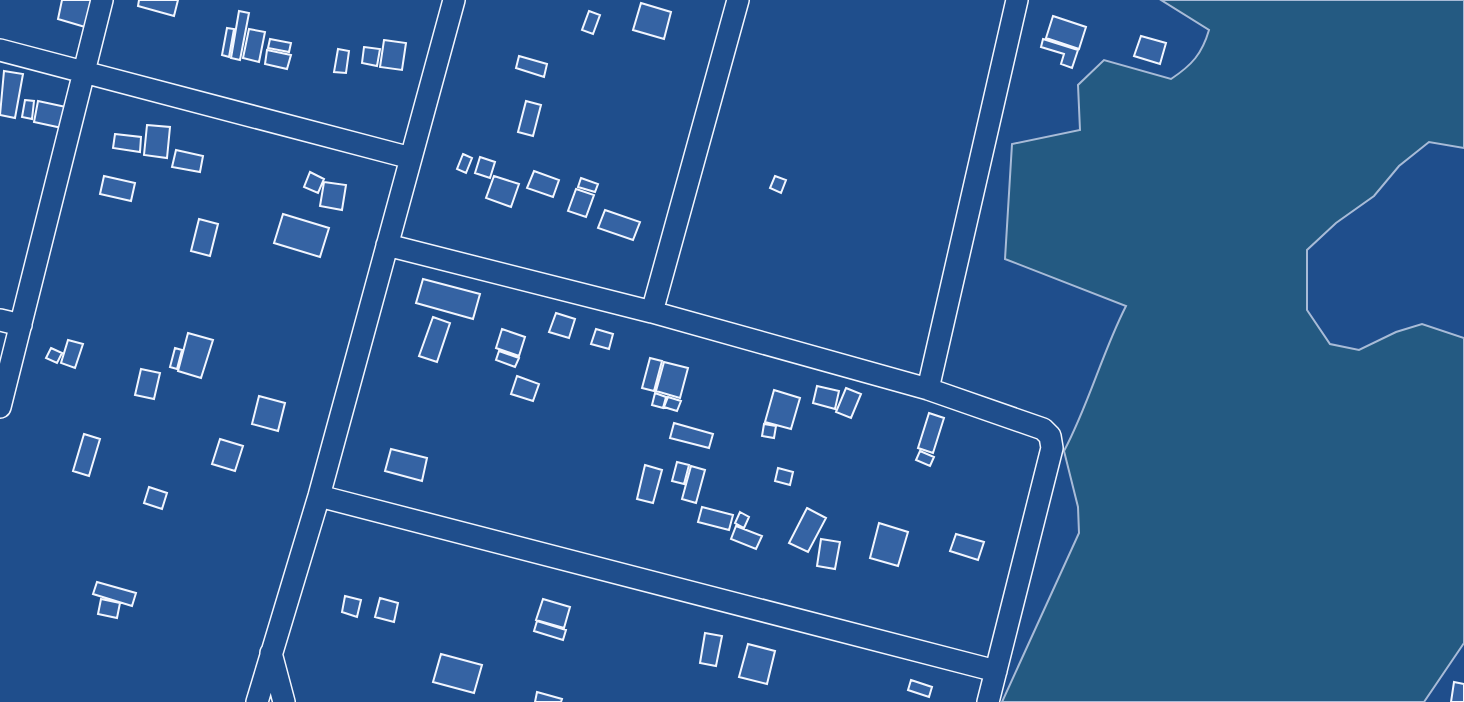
<svg xmlns="http://www.w3.org/2000/svg" width="1464" height="702" font-family="'DM Sans',sans-serif">
	<style>
		.green { fill: #245a82; stroke: #a8bbd7; stroke-width: 2 }
		.building { fill: #3563a3; stroke: #f2f6ff; stroke-width: 2 }
		.lines { fill: none; stroke-linecap: round; stroke-linejoin: round }
		.street-casing { stroke: #f2f6ff; stroke-width: 24 }
		.street { stroke: #1f4e8c; stroke-width: 21 }
	</style>
	<rect width="100%" height="100%" fill="#1f4e8c"/>
	<path class="green" d="M1161,0H1464V148L1429,142L1399,166L1374,196L1336,223L1307,250V310L1330,344L1359,350L1396,332L1422,324L1464,338V643L1424,702H1002L1079,533L1078,507L1064,451C1089,404 1102,353 1126,306L1005,259L1012,144L1080,130L1078,85L1104,60L1171,79C1192,65 1202,54 1209,30Z"/>
	<path class="building" d="M62,0H92L85,27L58,19Z
		M139,0H178L174,16L138,6Z
		M641,3L671,12L664,39L633,30Z
		M239,11L249,13L240,60L231,58Z
		M589,11L600,15L593,34L582,30Z
		M1053,16L1086,27L1079,49L1046,38Z
		M227,28L234,29L229,57L222,55Z
		M249,29L265,32L259,62L243,58Z
		M1141,36L1166,43L1160,64L1134,56Z
		M270,39L291,43L289,52L268,48Z
		M1043,39L1078,50L1072,68L1061,64L1064,54L1041,47Z
		M384,40L406,43L402,70L380,67Z
		M364,47L380,49L377,66L362,63Z
		M338,49L349,51L346,73L334,72Z
		M267,50L291,55L287,69L265,64Z
		M519,56L547,64L544,77L516,68Z
		M4,71L23,74L15,118L0,115Z
		M25,100L34,101L32,119L22,117Z
		M38,101L66,107L62,128L34,122Z
		M526,101L541,105L533,136L518,132Z
		M147,125L170,127L167,158L144,155Z
		M115,134L141,137L140,152L113,148Z
		M176,150L203,156L200,172L172,167Z
		M463,154L472,158L466,173L457,169Z
		M480,157L495,162L490,178L475,173Z
		M534,171L559,180L553,197L527,188Z
		M310,172L324,179L318,193L304,187Z
		M104,176L135,183L131,201L100,194Z
		M494,176L519,184L511,207L486,198Z
		M775,176L786,180L781,193L770,188Z
		M581,178L598,184L595,192L578,187Z
		M324,182L346,185L342,210L320,206Z
		M576,189L594,195L586,217L568,211Z
		M605,210L640,222L633,240L598,228Z
		M283,214L329,228L320,257L274,243Z
		M199,219L218,224L210,256L191,251Z
		M423,279L480,294L473,319L416,303Z
		M556,313L575,319L569,338L549,332Z
		M433,317L450,323L437,362L419,356Z
		M502,329L525,337L519,356L496,348Z
		M596,329L613,334L609,349L591,344Z
		M188,333L213,340L201,378L178,371Z
		M68,340L83,344L75,368L61,363Z
		M51,348L62,353L57,363L46,358Z
		M175,348L182,350L177,369L170,367Z
		M499,351L519,358L515,367L496,360Z
		M650,358L662,361L654,391L642,388Z
		M664,362L688,368L680,398L656,391Z
		M141,369L160,373L154,399L135,395Z
		M517,376L539,384L533,401L511,394Z
		M817,386L839,391L835,409L813,403Z
		M846,388L861,394L851,418L836,412Z
		M774,390L800,398L791,429L765,422Z
		M655,393L666,397L663,408L652,405Z
		M259,396L285,403L278,431L252,424Z
		M668,397L681,401L677,411L664,407Z
		M929,413L944,418L933,453L918,448Z
		M674,423L713,434L709,448L670,438Z
		M764,424L776,426L774,438L762,436Z
		M84,434L100,439L89,476L73,471Z
		M220,439L243,446L235,471L212,464Z
		M391,449L427,458L422,481L385,471Z
		M920,451L934,457L930,466L916,460Z
		M677,462L689,465L684,484L672,481Z
		M645,465L662,470L653,503L637,499Z
		M691,466L705,470L696,503L682,499Z
		M778,468L793,472L790,485L775,481Z
		M149,487L167,493L162,509L144,503Z
		M702,507L733,515L729,530L698,522Z
		M807,508L826,518L808,552L789,543Z
		M740,512L749,517L744,528L735,523Z
		M879,523L908,532L898,566L870,558Z
		M736,526L762,536L756,549L731,539Z
		M956,534L984,542L978,560L950,551Z
		M821,539L840,542L835,569L817,566Z
		M97,582L136,593L132,606L93,594Z
		M345,596L361,600L357,617L342,612Z
		M380,598L398,603L394,622L375,617Z
		M101,599L120,603L117,618L98,614Z
		M543,599L570,607L564,628L536,620Z
		M537,621L566,630L563,640L534,631Z
		M705,633L722,636L716,666L700,663Z
		M748,644L775,651L767,684L739,677Z
		M441,654L482,665L474,693L433,682Z
		M911,680L932,687L929,697L908,690Z
		M1454,682L1464,684V702H1451Z
		M537,692L562,699L561,702H535Z"/>
	<g class="lines">
		<g class="street-casing">
			<path id="street" d="M0,50L411,158
				M387,245L652,312L928,389L1043,429L1050,436L1052,448L988,702
				M652,312L738,0
				M0,320L21,325
				M928,389L1017,0
				M0,407L102,0
				M319,496L996,671
				M271,653L284,702
				M257,702L319,496L454,0"/>
		</g>
		<use href="#street" class="street"/>
	</g>
</svg>
